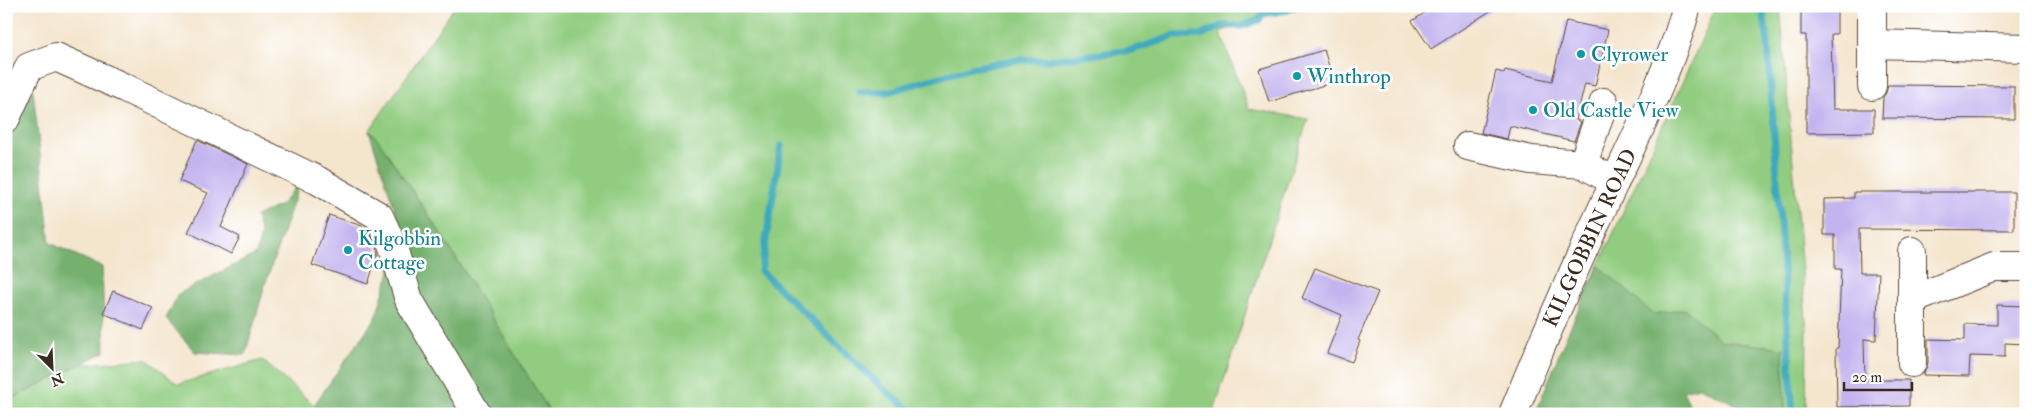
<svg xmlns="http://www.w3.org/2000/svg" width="2032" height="420" font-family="'IM FELL Double Pica',serif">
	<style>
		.green { fill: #91cc80; stroke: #667b4f }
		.forest { fill: #74b06e; stroke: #586d46 }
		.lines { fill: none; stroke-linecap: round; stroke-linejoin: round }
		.stream { stroke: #3ca9bb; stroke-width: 7 }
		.building { fill: #c3b4ef }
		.minor-casing { stroke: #574638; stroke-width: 30 }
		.minor { stroke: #fff; stroke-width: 28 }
		.culture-dot { fill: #0f9aa8; stroke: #fff; stroke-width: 2 }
		.labels { text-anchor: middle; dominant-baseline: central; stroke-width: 5; stroke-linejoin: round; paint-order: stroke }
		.culture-label { font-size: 21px; fill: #0d838f; stroke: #fff; text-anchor: start }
		.street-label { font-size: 21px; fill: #3b2a1e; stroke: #fff }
	</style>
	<rect width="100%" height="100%" fill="#fff"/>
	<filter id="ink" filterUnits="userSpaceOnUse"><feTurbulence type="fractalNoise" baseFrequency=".02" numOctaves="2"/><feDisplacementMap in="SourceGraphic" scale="10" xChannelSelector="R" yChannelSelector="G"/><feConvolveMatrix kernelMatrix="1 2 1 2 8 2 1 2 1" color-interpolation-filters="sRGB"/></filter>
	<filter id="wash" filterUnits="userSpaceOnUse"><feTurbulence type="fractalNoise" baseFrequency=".0096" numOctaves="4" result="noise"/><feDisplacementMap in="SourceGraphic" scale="20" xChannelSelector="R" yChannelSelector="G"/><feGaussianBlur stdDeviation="1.12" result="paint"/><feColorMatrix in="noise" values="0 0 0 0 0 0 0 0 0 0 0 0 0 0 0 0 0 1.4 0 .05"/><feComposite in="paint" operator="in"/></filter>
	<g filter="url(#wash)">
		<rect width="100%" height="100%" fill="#f4e5cd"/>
		<path class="green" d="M455,6H1289L1220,32L1249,109L1308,119L1213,414H551L443,237L377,138L369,131Z
			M1716,6H1780L1807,332L1806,414H1785L1783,348L1566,337L1706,30Z
			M146,359L178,384L262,360L314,405L333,414H6V402L77,365Z"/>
		<path class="forest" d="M33,90L50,243L102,267L105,352L6,402V144Z
			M369,131L377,138L443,237L551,414H333L314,405L376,317L402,231Z
			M301,180L265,285L245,355L195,352L166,319L178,294L256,254L261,234L256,216L281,205Z
			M1599,266L1653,314L1685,309L1722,341L1783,348L1785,414H1756L1699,387L1683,391L1694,414H1535L1566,337Z"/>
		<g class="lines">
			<path class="stream" d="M1762,6L1768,44L1793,414
				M860,92H888L971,68L1016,60H1048L1133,50L1174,36L1201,35L1222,26H1242L1259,20L1263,14L1288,10L1296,6
				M781,146L761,271L879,385L914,414"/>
		</g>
		<g id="blocks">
			<path class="building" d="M1435,6H1498L1431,49L1412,21Z
				M1801,6H1837V34H1831L1833,109H1874V132L1806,133V35H1801Z
				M1566,21L1608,30L1595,86L1585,84L1576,120L1581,122L1574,141L1510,126L1507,139L1481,133L1496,71L1504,73L1505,70L1552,81Z
				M1324,50L1334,82L1269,102L1259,69Z
				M1888,85L2014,86V119L1882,118L1883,97L1886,93Z
				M197,140L248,164L221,227L240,237L231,254L188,232L208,193L179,181Z
				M1854,192H2014V230L1859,229L1860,273H1879L1876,340L1864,339L1865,380H1909V406L1837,407L1836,348H1838L1841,269H1835V235H1824V199L1854,198Z
				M329,215L368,228L378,252L368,284L312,265Z
				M1315,268L1378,292L1358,340L1360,341L1352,362L1327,353L1342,315L1302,298Z
				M113,291L153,308L143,330L103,313Z
				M1997,305L2026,306V344L2005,343V357L1970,356L1969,376L1923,375L1928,363V339L1965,340V324L1997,325Z"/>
		</g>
	</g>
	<g filter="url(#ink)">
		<use href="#blocks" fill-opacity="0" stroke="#574638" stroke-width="1"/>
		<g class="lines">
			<g class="minor-casing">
				<path id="minor" d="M1872,6V86
					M1872,44L2026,48
					M6,118L29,67L56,57L125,88L317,180L379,216L392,244L409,300L477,414
					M1468,146L1531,160L1583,164L1615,182
					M1583,164L1604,102
					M1912,251V363
					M1912,300L1994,267H2026
					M1513,414C1545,335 1579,258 1615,181C1642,124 1670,68 1687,6"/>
			</g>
			<use href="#minor" class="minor"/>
		</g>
	</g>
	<g class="culture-dot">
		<circle cx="1581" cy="54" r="5"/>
		<circle cx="1297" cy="76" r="5"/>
		<circle cx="1533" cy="110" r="5"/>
		<circle cx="348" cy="250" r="5"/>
	</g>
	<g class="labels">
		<g class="culture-label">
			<text x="1591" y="54">Clyrower</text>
			<text x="1307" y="76">Winthrop</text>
			<text x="1543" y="110">Old Castle View</text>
			<text x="358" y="238">Kilgobbin<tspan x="358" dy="24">Cottage</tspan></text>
		</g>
		<g class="street-label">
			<text transform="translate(1590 238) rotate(-65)">KILGOBBIN ROAD</text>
		</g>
	</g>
	<rect width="2032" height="420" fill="none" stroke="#fff" stroke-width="25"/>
	<g transform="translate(52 368) rotate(156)" stroke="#ffffff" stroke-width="4" paint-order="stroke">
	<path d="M0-4L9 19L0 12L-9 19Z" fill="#3b2a1e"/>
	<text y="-8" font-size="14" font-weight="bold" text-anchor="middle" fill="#3b2a1e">N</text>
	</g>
	<path d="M1844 382v8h68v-8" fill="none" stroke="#3b2a1e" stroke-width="2.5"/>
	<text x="1852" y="382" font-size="15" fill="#3b2a1e" stroke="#ffffff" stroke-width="4" paint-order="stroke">20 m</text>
</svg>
